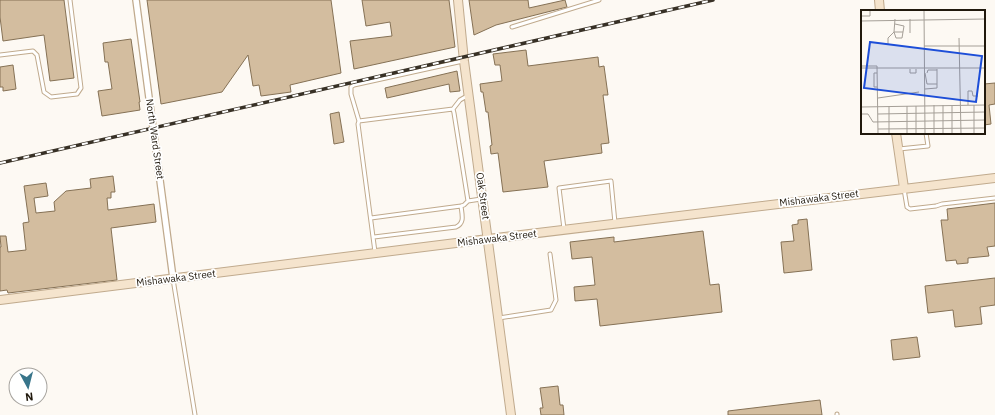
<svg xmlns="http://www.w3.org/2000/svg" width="995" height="415" font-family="'IBM Plex Sans',sans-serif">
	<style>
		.building { fill: #d3bd9f; stroke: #857155 }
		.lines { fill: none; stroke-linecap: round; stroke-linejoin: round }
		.lane-casing { stroke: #c0aa8d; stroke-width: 5 }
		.street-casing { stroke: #c0aa8d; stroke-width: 8 }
		.secondary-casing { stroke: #c0aa8d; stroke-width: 10 }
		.lane { stroke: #fff; stroke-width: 3 }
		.street { stroke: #fff; stroke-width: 5.5 }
		.secondary { stroke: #f5e4cd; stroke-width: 8 }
		.rail-casing { stroke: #383126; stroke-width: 3.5 }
		.rail { stroke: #fff; stroke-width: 2; stroke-dasharray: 6; stroke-linecap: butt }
		.labels { text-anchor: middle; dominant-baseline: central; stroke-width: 3.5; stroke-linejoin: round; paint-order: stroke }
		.street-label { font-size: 10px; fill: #21190d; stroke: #fff }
		.inset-road { fill: none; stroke: #a59f97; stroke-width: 1 }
		.view { fill: #1d4ed8; fill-opacity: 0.15; stroke: #1d4ed8; stroke-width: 2 }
		.inset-edge { fill: none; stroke: #21190d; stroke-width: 2 }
	</style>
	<rect width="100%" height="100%" fill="#fdf9f3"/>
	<path class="building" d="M0,0H64L74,78L50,81L44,35L3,41L0,17Z
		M147,0H331L341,73L290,85L291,92L261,96L259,85L253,86L248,55L222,92L161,104Z
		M362,0H449L455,47L354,69L350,41L392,36L390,22L366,26Z
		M469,0H528L529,8L565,0L567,7L496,25L474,35Z
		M131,39L140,102H139L140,110L102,116L98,91L112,89L108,62H105L103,43Z
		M526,50L528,66L598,57L599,67L604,66L608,95H603L609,143L601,144L602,153L544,161L548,187L503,192L498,153L491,154L490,146L492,145L488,112H486L483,92H481L480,84L502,81L500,65H495L493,54Z
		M13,65L16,89L3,91V87H0V67Z
		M457,71L460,91L450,92L449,84L387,98L385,88Z
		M995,83V104L989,105L991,124L984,125V84Z
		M339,112L344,142L334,144L330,114Z
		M113,176L115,192H111V198H107L108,210L154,204L156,222L111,228L117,280L8,293L7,290L0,291V247H1L0,236H6L8,252L26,250L23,223L29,222L24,186L46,183L48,196L34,198L36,213L55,211L54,202L66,191L91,188L90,179Z
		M995,203V246L987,247L989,256L968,258V263L957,264L956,260L946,261L941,220H948L947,209Z
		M807,219L812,270L784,273L781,242L794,241L792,225L798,224V220Z
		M703,231L710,285L719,284L722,312L600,326L597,299L575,301L574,287L595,285L592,257L572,259L570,242L614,237V242Z
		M995,278V305L980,307L982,324L955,327L953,310L928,313L925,286Z
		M917,337L920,357L893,360L891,340Z
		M558,386L560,405H563L564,415H541L540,408H543L540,388Z
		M820,400L822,415H728V411Z"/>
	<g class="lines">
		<g class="lane-casing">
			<path id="lane" d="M512,27L599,0
				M0,55L33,51L37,55L44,92L51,97L77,94L81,88L70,0
				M453,109L460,100L467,96
				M359,121L351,94V87L354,85L463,61
				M899,149L928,146L926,133
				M904,189L907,207L910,209L936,206L942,204L995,198
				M371,218L461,206L464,205L468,201
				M564,229L559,188L611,181L615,223
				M374,237L456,227C465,223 462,215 461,206
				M375,252L358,124L359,121L453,109L454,113L468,201L481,199
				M173,279L195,415
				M499,318L551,310L556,300L550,254
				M837,414V415"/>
		</g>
		<g class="street-casing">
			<path id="street" d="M136,0L173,278"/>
		</g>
		<g class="secondary-casing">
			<path id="secondary" d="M458,0L464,61L511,415
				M879,0L880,11
				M896,133L904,188
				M0,300L488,239L995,178"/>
		</g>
		<use href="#lane" class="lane"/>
		<use href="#street" class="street"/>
		<use href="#secondary" class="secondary"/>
		<g class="rail-casing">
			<path id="rail" d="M0,163L713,0"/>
		</g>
		<use href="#rail" class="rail"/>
	</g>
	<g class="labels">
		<g class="street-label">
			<text transform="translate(155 139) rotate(82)">North Ward Street</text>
			<text transform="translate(483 196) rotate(82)">Oak Street</text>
			<text transform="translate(819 198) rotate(-7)">Mishawaka Street</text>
			<text transform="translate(497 238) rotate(-7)">Mishawaka Street</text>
			<text transform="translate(176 278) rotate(-7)">Mishawaka Street</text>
		</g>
	</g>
	<g transform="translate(861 10)">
		<rect width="124" height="124" fill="#fdf9f3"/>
		<path class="inset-road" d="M63,0L64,124M0,6H9V0M49,9V23M0,11L124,9M34,14L43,16L42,22H33L35,28H41L42,22M98,28L100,124M27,34V28L33,22L34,9M63,36H124M0,56H16L17,124M0,58H124M49,59V63H55V59M16,63H13V77H16M64,63L66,74H76V59M66,63L67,60H76M64,79L76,78V74M17,88L58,82M73,95V124M82,95V124M91,95V124M107,95V81H111L112,86H117M113,95V124M28,96V124M46,96V124M55,96V124M0,97L124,95M0,104H7L12,112L124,110M17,104L124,102M17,119L124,118"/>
		<path class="view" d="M9,32L121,46L115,92L3,78Z"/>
		<rect width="124" height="124" class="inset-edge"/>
	</g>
	<g transform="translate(28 387) rotate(173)"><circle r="19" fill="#ffffff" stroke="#a6a39e"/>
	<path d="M0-3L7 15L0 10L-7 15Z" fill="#38758b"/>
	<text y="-6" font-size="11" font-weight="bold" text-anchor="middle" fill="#21190d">N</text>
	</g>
</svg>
